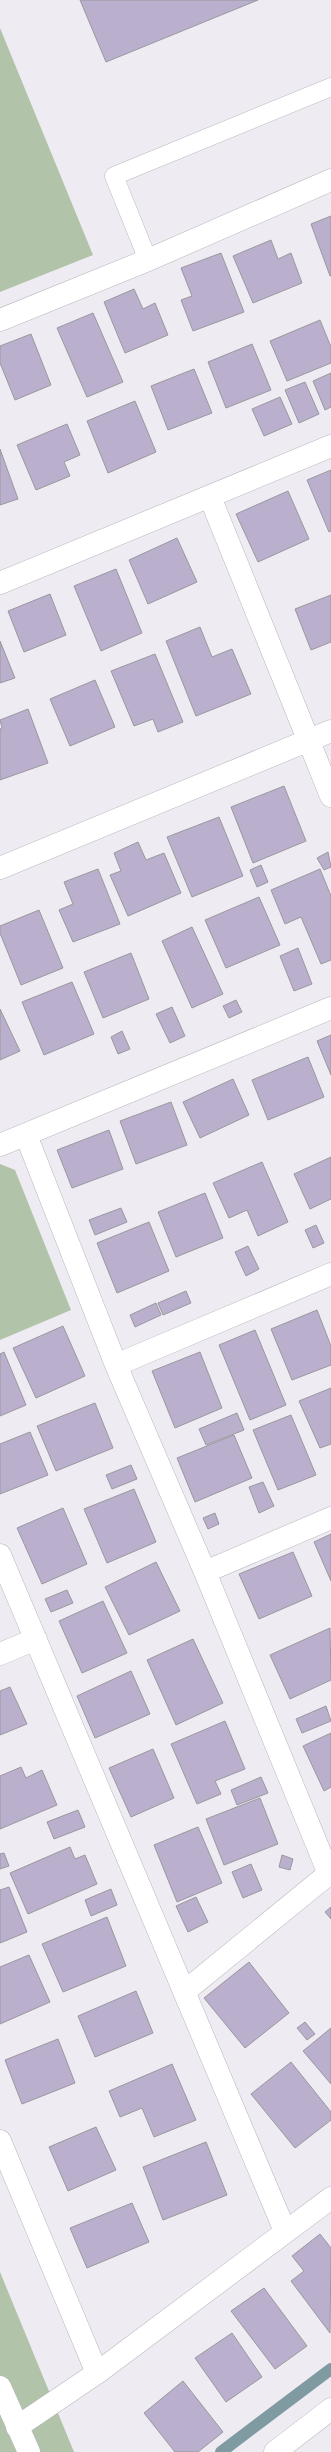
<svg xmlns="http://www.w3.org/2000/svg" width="331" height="2452" font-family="Poppins,sans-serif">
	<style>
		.green { fill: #b1c3a9 }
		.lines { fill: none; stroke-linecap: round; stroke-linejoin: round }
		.stream { stroke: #7f9aa0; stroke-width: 12 }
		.building { fill: #baafcc; stroke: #9a989e }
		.service-casing { stroke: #b9b7bd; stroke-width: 19 }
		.minor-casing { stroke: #b9b7bd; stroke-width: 23 }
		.service { stroke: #fff; stroke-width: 18 }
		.minor { stroke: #fff; stroke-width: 22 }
	</style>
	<rect width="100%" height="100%" fill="#eeecf2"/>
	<path class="green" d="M0,28L93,255L0,292Z
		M0,1164L15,1170L71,1310L0,1340Z
		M0,2272L74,2452H0Z"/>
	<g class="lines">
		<path class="stream" d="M221,2452L331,2369"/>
	</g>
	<path class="building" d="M80,0H258L106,62Z
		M331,216V276H330L311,224Z
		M271,240L278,259L291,253L302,283L253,303L233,256Z
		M221,253L244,312L193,331L181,300L192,296L181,268Z
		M134,289L143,309L155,303L168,335L125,353L104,302Z
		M93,313L123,382L87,397L57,328Z
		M320,320L331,347V363L287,381L270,341Z
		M31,334L51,385L15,400L0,363V346Z
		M252,344L271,390L226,408L208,362Z
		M194,369L212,413L168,430L151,386Z
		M331,373V407L325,410L313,381Z
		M305,382L319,414L299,423L285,390Z
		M280,397L292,424L264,436L252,409Z
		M135,401L156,452L108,473L87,421Z
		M67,424L80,455L64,462L70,476L36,490L17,445Z
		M0,449L18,499L0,505Z
		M331,470V531L329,532L307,480Z
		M288,491L309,539L258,562L236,514Z
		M177,538L197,582L148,604L129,560Z
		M116,569L142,633L101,651L74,586Z
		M50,594L66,635L24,652L8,611Z
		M331,595V642L311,650L295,609Z
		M200,627L212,657L232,649L251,694L196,716L166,641Z
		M0,641L15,678L0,683Z
		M155,654L183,722L158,732L153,719L134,726L111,671Z
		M95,680L115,727L70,746L50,699Z
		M28,709L48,763L0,780V729L2,728L0,720Z
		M284,786L306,841L253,863L231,807Z
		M219,817L243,876L192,897L167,837Z
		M138,842L146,860L164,853L181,893L128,916L110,875L121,871L114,853Z
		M328,852L331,867L324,870L317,858Z
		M261,865L268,882L257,887L250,870Z
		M98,869L120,924L73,942L59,910L73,904L64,882Z
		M320,869L331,896V960L321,964L301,917L285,924L271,890Z
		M259,897L280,945L226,968L205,920Z
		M39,910L63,968L21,985L0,933V926Z
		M192,927L223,994L192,1008L162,941Z
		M298,948L312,984L294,991L280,956Z
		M131,953L149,999L103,1018L84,972Z
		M72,982L94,1034L44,1055L22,1002Z
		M236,1000L242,1012L229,1018L223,1006Z
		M172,1007L185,1036L170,1043L156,1014Z
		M0,1009L20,1051L0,1060Z
		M122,1031L130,1049L118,1054L111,1037Z
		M331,1035V1075L317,1041Z
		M308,1057L324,1097L268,1120L252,1080Z
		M233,1079L249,1115L200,1138L183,1102Z
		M171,1102L187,1145L136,1164L120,1121Z
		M109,1130L123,1169L72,1188L57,1150Z
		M331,1157V1199L310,1209L294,1174Z
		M262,1162L288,1222L258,1236L247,1210L229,1218L213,1183Z
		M205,1193L223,1238L176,1257L158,1212Z
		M121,1208L127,1222L95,1235L89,1220Z
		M149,1222L169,1271L117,1293L97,1243Z
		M316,1225L324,1243L313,1248L305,1230Z
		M248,1246L259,1269L246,1276L235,1252Z
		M186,1291L191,1303L163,1315L158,1303Z
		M156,1303L161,1315L135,1327L130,1315Z
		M317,1310L331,1346V1365L292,1380L271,1329Z
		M63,1326L85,1376L36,1398L13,1348Z
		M255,1330L286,1405L250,1420L219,1345Z
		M4,1352L26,1405L0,1416V1354Z
		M200,1352L222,1408L175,1428L152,1371Z
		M331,1388V1444L320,1448L299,1401Z
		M95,1403L113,1448L56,1471L37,1426Z
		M237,1413L244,1430L206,1445L199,1429Z
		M291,1415L316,1475L278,1490L253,1430Z
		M30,1432L48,1475L0,1494V1444Z
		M234,1435L252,1478L195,1502L177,1458Z
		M131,1465L137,1479L112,1489L106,1475Z
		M263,1482L274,1506L259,1513L249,1487Z
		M134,1489L156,1542L107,1563L84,1509Z
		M63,1508L87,1564L42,1584L17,1528Z
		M215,1513L219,1524L208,1529L203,1518Z
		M331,1534V1581L314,1542Z
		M293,1552L312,1596L259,1619L239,1574Z
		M156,1562L180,1611L129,1635L105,1587Z
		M67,1590L73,1603L51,1612L45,1599Z
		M103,1601L127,1653L82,1673L59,1621Z
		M330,1628L331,1680L290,1699L270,1655Z
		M193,1639L223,1703L176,1725L147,1660Z
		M131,1671L150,1714L95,1738L77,1696Z
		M10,1687L27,1724L0,1735V1691Z
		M326,1706L331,1721L302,1733L296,1719Z
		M225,1721L245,1769L215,1781L221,1794L197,1804L171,1744Z
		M331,1733V1787L324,1791L303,1746Z
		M153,1749L174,1798L131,1817L109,1768Z
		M21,1767L26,1778L42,1770L57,1805L0,1829V1776Z
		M261,1777L268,1793L237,1805L231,1790Z
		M260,1798L278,1844L224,1865L206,1819Z
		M78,1810L85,1827L54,1839L47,1822Z
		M198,1827L222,1883L177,1902L154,1845Z
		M70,1847L75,1859L85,1855L97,1884L28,1914L10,1873Z
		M4,1853L9,1866L0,1869V1854Z
		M282,1855L293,1859L290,1870L279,1867Z
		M251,1864L262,1890L243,1898L232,1872Z
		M9,1887L27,1932L0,1943V1890Z
		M111,1889L117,1905L91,1916L85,1900Z
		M196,1897L208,1922L188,1932L176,1906Z
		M331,1907V1919L325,1912Z
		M107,1917L126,1966L63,1992L42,1944Z
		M29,1955L50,2002L0,2024V1967Z
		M249,1962L289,2013L245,2048L204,1998Z
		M136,1991L153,2033L95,2057L78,2016Z
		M305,2022L315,2034L307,2040L297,2028Z
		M331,2028V2084L303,2051Z
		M58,2039L75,2083L22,2104L5,2060Z
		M291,2062L331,2112V2120L295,2148L251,2094Z
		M172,2064L196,2120L154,2137L142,2108L120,2117L109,2091Z
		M96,2127L116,2170L68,2191L49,2147Z
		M206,2142L227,2195L163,2220L143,2167Z
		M132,2203L149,2242L87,2268L70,2228Z
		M320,2234L331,2248L330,2333L291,2281L304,2271L292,2256Z
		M264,2288L307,2346L275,2369L231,2311Z
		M232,2333L262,2377L226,2402L195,2358Z
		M183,2381L223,2432L198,2452H175L144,2413Z"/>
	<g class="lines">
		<g class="service-casing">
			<path id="service" d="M148,260L114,176L331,87"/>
		</g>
		<g class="minor-casing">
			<path id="minor" d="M0,320L148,260L331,180
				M210,497L331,796
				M0,583L331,446
				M0,868L331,731
				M26,1135L116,1365L205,1572L329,1874
				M0,1145L331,1008
				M116,1365L331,1274
				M0,1555L285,2231
				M205,1572L331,1518
				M0,1654L36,1639
				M184,1992L331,1872
				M0,2141L97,2373
				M0,2387L29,2452
				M17,2427L97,2373L331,2198
				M275,2452L331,2409"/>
		</g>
		<use href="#service" class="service"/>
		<use href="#minor" class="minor"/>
	</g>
</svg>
